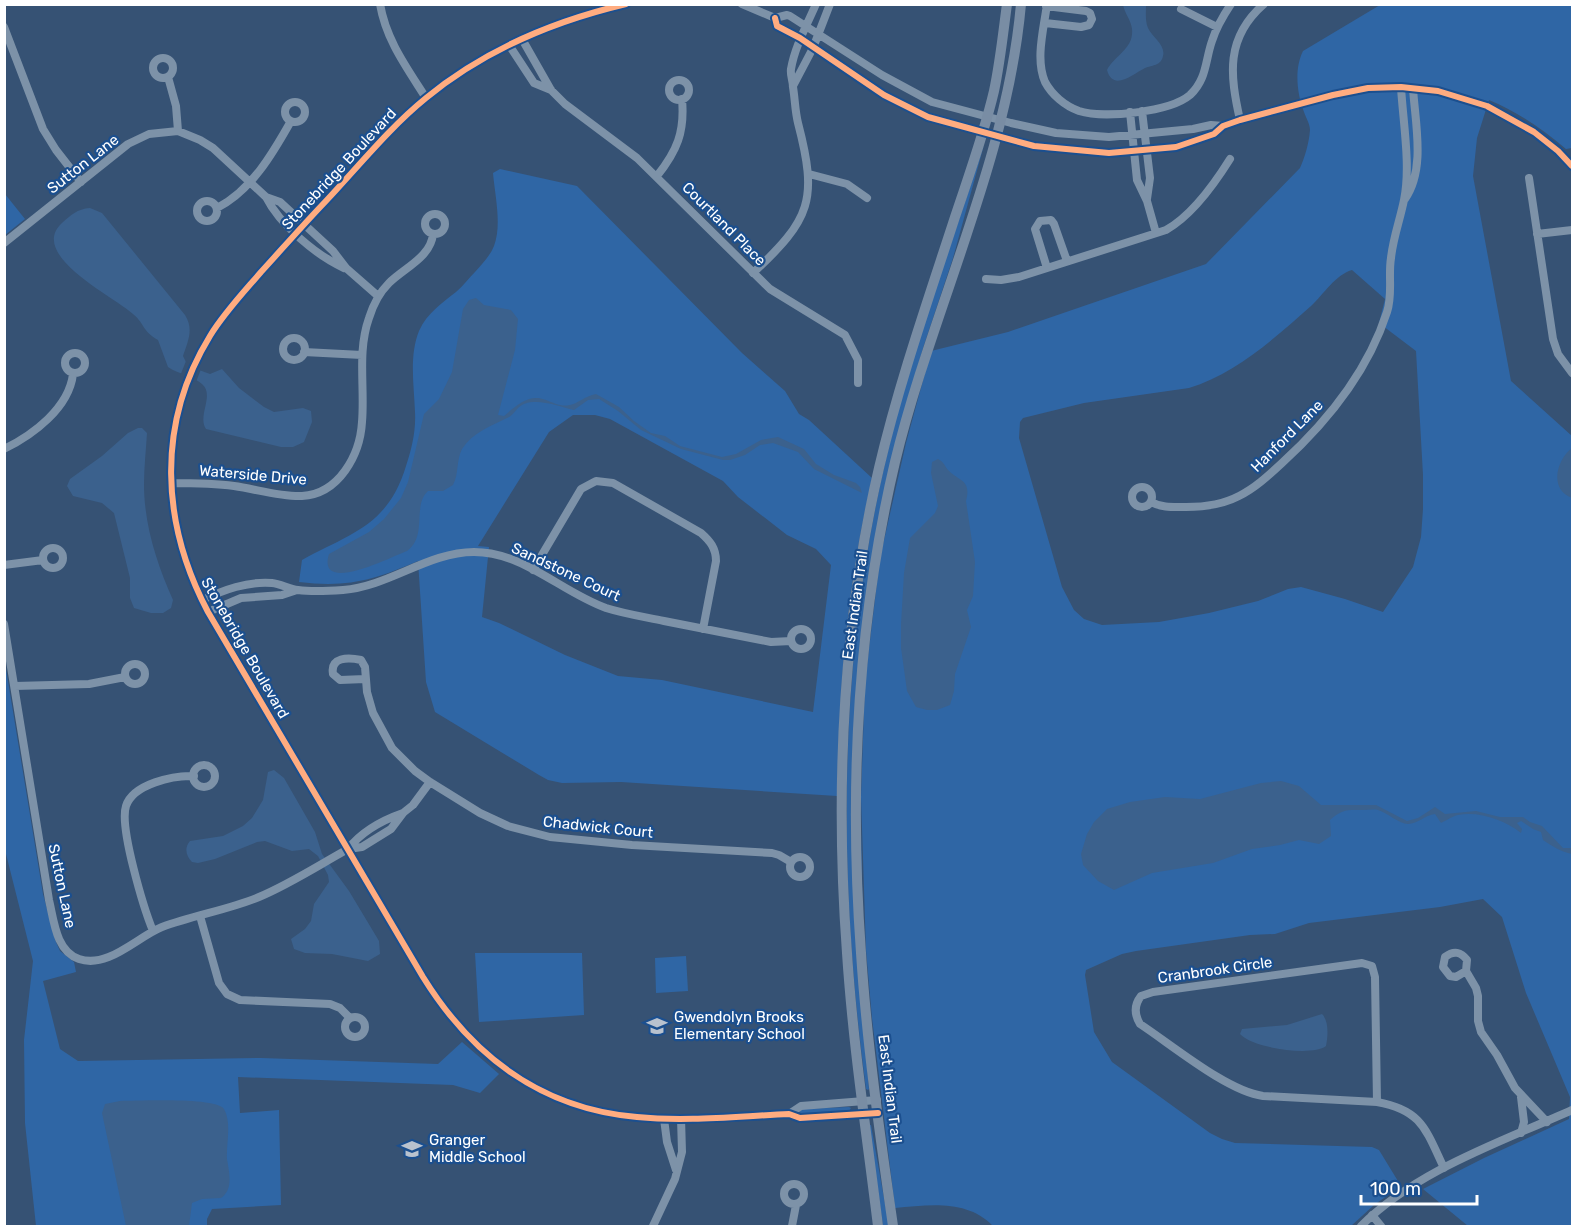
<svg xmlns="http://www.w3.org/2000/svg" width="1577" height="1231" font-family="Rubik,sans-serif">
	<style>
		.green { fill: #2f66a5; fill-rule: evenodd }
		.water { fill: #3b618d }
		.pier { fill: #365274 }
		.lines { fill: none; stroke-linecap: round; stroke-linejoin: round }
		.minor { stroke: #7d92a8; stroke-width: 8 }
		.secondary { stroke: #798da4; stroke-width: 10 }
		.cycleway-casing { stroke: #1b4f8f; stroke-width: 10 }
		.cycleway { stroke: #ffac80; stroke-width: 6 }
		.labels { text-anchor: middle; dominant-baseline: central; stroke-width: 4.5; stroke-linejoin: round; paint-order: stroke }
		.street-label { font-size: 15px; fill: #fff; stroke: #1b4f8f }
		.poi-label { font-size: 15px; fill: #fff; stroke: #1b4f8f; text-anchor: start }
	</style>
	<rect width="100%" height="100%" fill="#365274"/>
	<path class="green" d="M1380,5H1572V148L1566,149C1542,129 1518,112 1489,100L1477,138L1473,176L1511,381L1572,436V1226H1468L1423,1189L1484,1158L1569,1119L1570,1097L1526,993L1502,917L1483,899L1440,907L1309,923L1275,934L1250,935L1136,951L1122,954L1086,970L1085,975L1094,1032L1112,1062L1210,1133L1222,1139L1235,1143L1372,1147L1379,1150L1401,1186L1374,1205L1351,1226H993C967,1199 929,1205 895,1208L872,1018L866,950L861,797L865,682L880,558L906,443L931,351L1008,332L1206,264L1300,168C1305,157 1309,143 1310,130C1310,124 1306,118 1304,112C1297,94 1294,69 1303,51ZM1352,270L1385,299L1379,323L1416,351L1423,475V509L1421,537L1413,567L1383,612L1345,599L1301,587L1288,589L1258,601L1209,613L1159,622L1102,625L1084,619L1074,610L1062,587L1019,438L1020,422L1023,418L1084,403L1189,388C1235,374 1275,338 1311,306C1324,294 1335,275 1352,270Z
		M984,145L953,258L924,345L900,426L858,668L865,1044L869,1089L868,1090L866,1089C838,880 837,666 886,459C911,353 950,249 984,145Z
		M500,169L577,186L742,353L785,391L799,414L809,420L872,478C867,503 861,529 857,554C843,634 839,715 837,796L621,782L562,783L548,780L539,775L435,712L426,682L418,561C374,580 348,588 299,582L302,560C351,533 388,526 406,466C412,448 416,431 415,412C414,385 409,356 419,331C427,313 442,303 456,292C463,286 469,278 475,272C482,264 490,256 494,246C502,225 495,196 493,173ZM573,415H595L610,419L723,481L738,497L787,535L816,549L831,565L813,712L662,680L618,676L565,655L499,623L482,617L489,547L478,546L549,432Z
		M5,194L25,219L5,235H4Z
		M4,657L43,894L56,942L60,951L74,962L76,972L43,981L60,1049L78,1061L261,1058L438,1064L462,1042L499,1074L480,1093L453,1085L238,1077L240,1113L279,1110L281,1205L212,1209L207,1219V1226H36L25,1123L24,1040L33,961L5,850Z
		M475,953H582L584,1015L479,1022Z
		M686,956L688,991L656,993L655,958Z
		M849,1107L851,1108L849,1111L802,1114L799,1112L802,1109Z
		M869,1125H871L889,1226H883Z"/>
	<path class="water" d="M1123,5H1146C1146,12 1145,21 1148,28C1152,37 1166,45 1163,56C1161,66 1152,65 1145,68C1133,74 1113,92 1107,70C1115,55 1134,49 1132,29C1131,20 1125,14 1123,5Z
		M90,208L102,213L185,315C194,329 188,341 183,356L188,366L210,374L222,369L239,388L264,407L274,412L303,408L311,411L312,422L304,442L293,447H281L206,429C197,416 215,395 202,384C193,376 178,374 168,367L158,340C141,330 146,325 133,314C115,297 27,255 62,223C71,215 77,209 90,208Z
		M476,298L484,305L511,310L518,319L515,350L498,415L504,416C517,405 529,393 546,400C554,403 561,407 570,405C577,404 585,396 596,394L619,407L634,421L651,433L665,436L680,446L722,457L736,454L761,440L778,437L804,449L816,464L834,475L856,483L860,487L862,493L814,469L798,452L773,443L760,445L745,455L730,460H723L681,449L641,430L618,411L599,399L588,400L574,410C562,407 546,401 533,402C516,403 517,414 507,418C491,426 472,433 462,449C456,461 459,474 453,485L443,491H428C412,505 428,536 407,551C393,556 316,596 329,554L369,532L384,519L401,498L408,482L424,414L439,399L452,372L463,309L469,300Z
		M138,428H142L147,433C146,450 144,467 144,484C144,525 157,564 173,600L171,608L163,613H151L134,608L130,598V578L114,513L102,503L73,496L67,486L70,479L102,456L128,433Z
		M1572,448V498C1549,490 1556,460 1572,448Z
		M938,459C944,462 944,465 948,470C958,481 972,479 966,501L975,562L973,596L967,610L971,627L955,674L954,691L950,705L937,710H927L916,707L907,691L901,648V624L904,573L910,538L935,513L938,506L931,473L932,462Z
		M274,770L284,778L315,832L322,854L349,891L379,941L380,954L368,961L332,954L305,953L294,949L291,939L305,929L311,921L314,904L329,882L328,875L318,856L309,849L292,851L265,841L257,842L215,859L198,863L192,862C186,856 184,848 190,841L223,836L243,826L252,818L263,800L268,772Z
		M1281,781L1299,786L1321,805H1376L1407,821L1418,818L1435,807L1445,814L1476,811L1500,817H1523L1530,822L1542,826L1563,848H1572V854C1561,852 1552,846 1543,840L1541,832L1533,829L1521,821L1517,823L1522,829L1521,833C1505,820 1479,811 1458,815C1453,816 1447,820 1441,823L1435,814C1425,815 1418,824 1408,824C1399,824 1388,813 1378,810C1374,809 1369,810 1364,810C1349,810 1343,808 1330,820L1331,836L1319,844L1299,840L1280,845L1252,849L1213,863L1152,873L1114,890L1098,881L1083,865L1081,854L1087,834L1094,822L1107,809L1130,802L1165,797L1200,799L1261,783Z
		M1322,1014C1329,1021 1328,1036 1326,1046C1312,1057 1252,1048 1240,1034L1242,1029L1287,1025Z
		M120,1101C137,1101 216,1097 224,1109C232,1123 226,1144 227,1159C229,1172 234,1189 221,1198L202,1199L192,1203L189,1226H126L102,1113L105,1104Z"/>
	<path class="pier" d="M186,361L201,369L196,382L180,376Z"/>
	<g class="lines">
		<path class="minor" d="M380,4C386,40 407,68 426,98
			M626,4C554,21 483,51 426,98C389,128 358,167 325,202C303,225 282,249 261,272C243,293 224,313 210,336C156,424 161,523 208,612L423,977C472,1056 542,1109 637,1117C687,1122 739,1116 789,1114L800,1118L878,1113
			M742,4L775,18L787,15L790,16L882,75L932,102L1011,123L1056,133L1109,137L1193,129L1211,125L1223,126
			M1047,4C1044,28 1035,59 1045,82C1052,95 1065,106 1079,111C1104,119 1170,112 1190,95C1207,79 1205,61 1212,41C1216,28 1223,16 1231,4
			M1181,9L1217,27
			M775,18L777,26L800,38L884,95L928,117L1034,146L1109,153L1176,147L1214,134L1223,126L1240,120L1333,95L1368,88L1401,87L1438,91L1487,106L1534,132L1558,151L1572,166
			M1045,23L1081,27L1089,25L1092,19L1090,13L1086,11L1046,6
			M4,27L43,129L56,150L81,182
			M522,39L551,90L565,104L637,158L770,289L845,335L858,360V383
			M509,45L534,83L551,90
			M153 68a10 10 0 1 1 20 0a10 10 0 1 1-20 0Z
			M168,77L176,106L178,131
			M669 90a10 10 0 1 1 20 0a10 10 0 1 1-20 0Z
			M793,86L813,48L830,4
			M285 112a10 10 0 1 1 20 0a10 10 0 1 1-20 0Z
			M1142,111L1150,178L1147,199
			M1130,112L1137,180L1147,201L1156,233
			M1240,120C1230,75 1225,38 1264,4
			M809,174L847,184L867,198
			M657,176C677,151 685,132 682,99
			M1529,178L1553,339L1558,354L1572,373
			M266,197C280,225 316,255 344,268
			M1405,199C1426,169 1415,122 1413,88
			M197 211a10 10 0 1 1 20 0a10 10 0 1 1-20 0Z
			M217,208C251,191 273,153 291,121
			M425 224a10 10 0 1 1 20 0a10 10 0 1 1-20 0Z
			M1537,234L1572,230
			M4,243L128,144L149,134L178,131L200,140L213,148L266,197L280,202L333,251L346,268L378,296
			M1047,268L1035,229L1040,221L1051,220L1054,224L1067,261
			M753,273C811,219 818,200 798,123C795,111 795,99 793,87C793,81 790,75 791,69C795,46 807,25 816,4
			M986,279L1001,280L1019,277L1166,230C1191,216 1215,183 1230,159
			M283 349a11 11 0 1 1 22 0a11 11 0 1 1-22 0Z
			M304,352L362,355
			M65 363a10 10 0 1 1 20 0a10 10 0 1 1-20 0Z
			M4,449C33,435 69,408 73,374
			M171,483C192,483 213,483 234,486C256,489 280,497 302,496C339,494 360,455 362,422C365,387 357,352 369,318C373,305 379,293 389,283C404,268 431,257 433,234
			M1132 497a10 10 0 1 1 20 0a10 10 0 1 1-20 0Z
			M1151,502C1162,508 1173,507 1186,507C1204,507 1222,505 1239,496C1255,488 1268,476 1282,463C1327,422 1368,371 1387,312C1393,294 1388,276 1391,258C1393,238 1400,220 1404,200C1411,166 1403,122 1401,87
			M43 558a10 10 0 1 1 20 0a10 10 0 1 1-20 0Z
			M4,565L43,560
			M533,570L581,489L596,481L613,483L701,533C710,541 716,548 716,561L703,629
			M202,600C224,590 247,581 272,583C281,584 289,589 298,590C312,592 329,591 343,590C390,586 428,552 474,552C524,552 561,592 606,608C625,614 645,617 664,621C700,628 735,635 771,642L791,641
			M208,612L241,598L282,595L297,590
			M4,624L49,900C54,921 56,951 79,959C108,969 137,937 162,927C194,915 228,910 259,897C290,884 319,865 348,849C362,831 383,820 403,813
			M791 639a10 10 0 1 1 20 0a10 10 0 1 1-20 0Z
			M125 674a10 10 0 1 1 20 0a10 10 0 1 1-20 0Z
			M365,679L340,680L333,674C330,657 348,657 361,660L365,667L367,692L373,713L392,748L415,771L430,782L480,813L508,826L550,837L632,845L772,853L779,855L791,862
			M15,686L89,684L125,677
			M193 776a11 11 0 1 1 22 0a11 11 0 1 1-22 0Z
			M348,849L362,847L391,829L403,813L413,805L430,782
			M790 867a10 10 0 1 1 20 0a10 10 0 1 1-20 0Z
			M200,916L219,983L227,994L240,1000L330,1004L340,1008L350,1018
			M153,931C144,909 119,827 126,806C133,784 174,775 194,776
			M1362,963L1372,966L1375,977L1377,1102L1263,1096C1227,1091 1172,1045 1140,1024C1134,1014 1134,1005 1141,996L1153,992Z
			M1466,971L1456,977L1450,976L1443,967L1445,957C1454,950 1461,952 1467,960L1466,971L1476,988L1478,996V1021L1481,1032L1497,1055L1515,1088L1547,1122
			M345 1027a10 10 0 1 1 20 0a10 10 0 1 1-20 0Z
			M1377,1102C1422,1110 1426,1130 1444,1168
			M789,1114L801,1106L877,1100
			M664,1119L667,1142L676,1170
			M1521,1133L1524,1122L1521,1097
			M784 1194a10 10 0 1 1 20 0a10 10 0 1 1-20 0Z
			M1372,1215L1381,1226
			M653,1226L675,1179L682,1152L681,1118
			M792,1226L796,1205
			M1361,1226C1417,1170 1501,1142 1572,1110"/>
		<path class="secondary" d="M878,1226C867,1136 853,1045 847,953C835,790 842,627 879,468C899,383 928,300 955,217C969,175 984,134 994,91C1000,63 1003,34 1007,4
			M893,1226C880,1136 867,1045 861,953C849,788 857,623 895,462C932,309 1007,162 1021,4"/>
		<g class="cycleway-casing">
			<path id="cycleway" d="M626,4C554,21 483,51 426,98C389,128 358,167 325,202C303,225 282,249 261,272C243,293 224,313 210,336C156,424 161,523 208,612L423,977C472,1056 542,1109 637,1117C687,1122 739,1116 789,1114L800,1118L878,1113
				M775,18L777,26L800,38L884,95L928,117L1034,146L1109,153L1176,147L1214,134L1223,126L1240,120L1333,95L1368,88L1401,87L1438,91L1487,106L1534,132L1558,151L1572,166"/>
		</g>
		<use href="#cycleway" class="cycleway"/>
	</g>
	<defs>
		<g id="school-bare" transform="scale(1.62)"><path d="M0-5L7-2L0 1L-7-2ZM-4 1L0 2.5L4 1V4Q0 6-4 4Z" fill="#b9c2ce" stroke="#1b4f8f" stroke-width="2.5" paint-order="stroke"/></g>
	</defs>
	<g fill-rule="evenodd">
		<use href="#school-bare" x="657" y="1026"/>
		<use href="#school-bare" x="412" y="1149"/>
	</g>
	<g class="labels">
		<g class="street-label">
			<text transform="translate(83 164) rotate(-38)">Sutton Lane</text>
			<text transform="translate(339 169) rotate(-47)">Stonebridge Boulevard</text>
			<text transform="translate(724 224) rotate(45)">Courtland Place</text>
			<text transform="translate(1287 436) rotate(-45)">Hanford Lane</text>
			<text transform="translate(253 475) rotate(5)">Waterside Drive</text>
			<text transform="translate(566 572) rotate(25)">Sandstone Court</text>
			<text transform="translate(855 605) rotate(-82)">East Indian Trail</text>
			<text transform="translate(245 648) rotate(60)">Stonebridge Boulevard</text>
			<text transform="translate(598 827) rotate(6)">Chadwick Court</text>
			<text transform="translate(62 886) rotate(78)">Sutton Lane</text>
			<text transform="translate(1215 970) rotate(-8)">Cranbrook Circle</text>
			<text transform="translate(890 1089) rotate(83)">East Indian Trail</text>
		</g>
		<g class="poi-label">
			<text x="674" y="1017">Gwendolyn Brooks<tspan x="674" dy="17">Elementary School</tspan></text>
			<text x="429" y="1140">Granger<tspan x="429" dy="17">Middle School</tspan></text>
		</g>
	</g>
	<rect width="1577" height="1231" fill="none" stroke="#ffffff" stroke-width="12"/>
	<path d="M1361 1195v9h116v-9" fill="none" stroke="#ffffff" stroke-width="3"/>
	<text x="1370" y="1195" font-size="18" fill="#ffffff" stroke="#1b4f8f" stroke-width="4.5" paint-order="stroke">100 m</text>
</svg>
